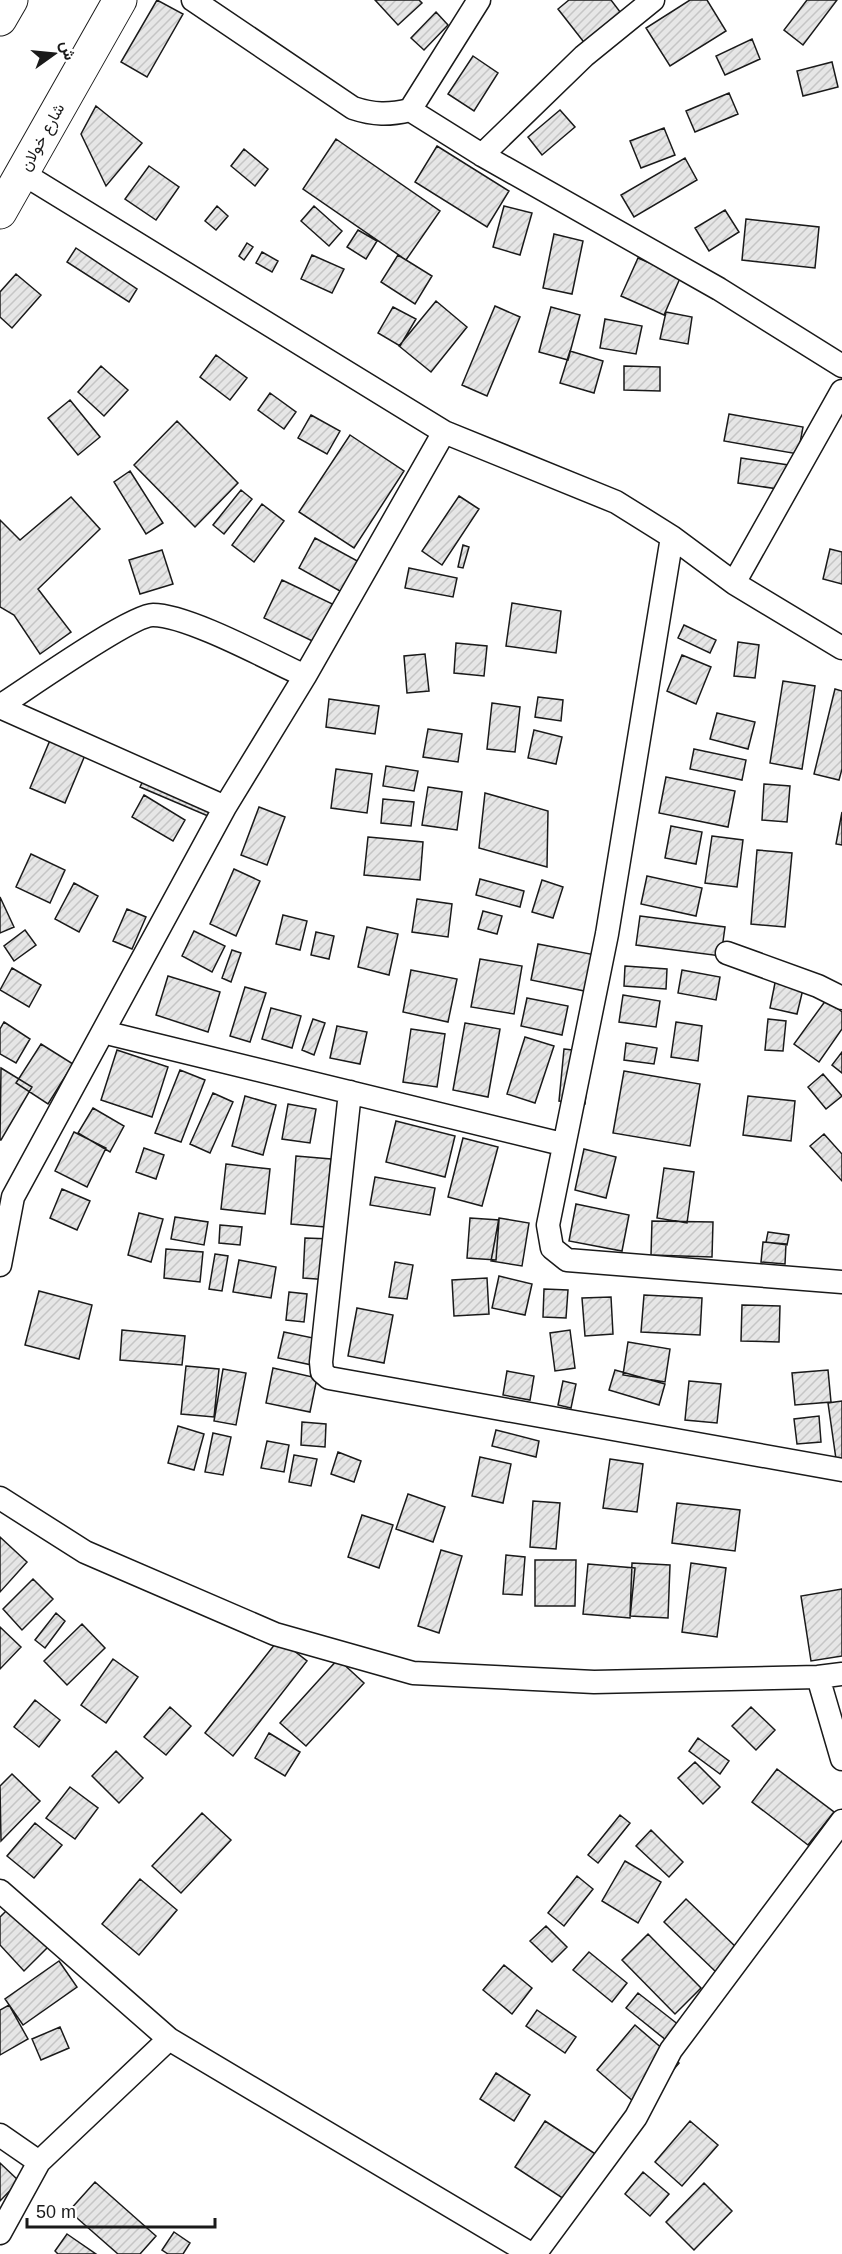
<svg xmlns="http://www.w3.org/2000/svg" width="842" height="2254" font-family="Helvetica,Vazirmatn,sans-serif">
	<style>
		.building { fill: url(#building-hatch); stroke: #1a1a1a; stroke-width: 1.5 }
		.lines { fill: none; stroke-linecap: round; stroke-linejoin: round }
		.minor-casing { stroke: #1a1a1a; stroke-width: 25 }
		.primary-casing { stroke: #1a1a1a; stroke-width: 35 }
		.minor { stroke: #fff; stroke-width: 22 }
		.primary { stroke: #fff; stroke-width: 33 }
		.labels { text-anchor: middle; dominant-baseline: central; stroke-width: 4.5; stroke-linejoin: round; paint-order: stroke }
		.street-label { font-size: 16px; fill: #1a1a1a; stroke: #fff }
	</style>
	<defs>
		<pattern id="building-hatch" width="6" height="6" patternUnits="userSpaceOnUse" patternTransform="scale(1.5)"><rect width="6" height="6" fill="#e6e6e6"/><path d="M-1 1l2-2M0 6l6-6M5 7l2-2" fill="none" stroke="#c5c5c5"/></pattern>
	</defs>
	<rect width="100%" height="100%" fill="#fff"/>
	<path class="building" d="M157,0L183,14L147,77L121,62Z
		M375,0H419L422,3L398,25Z
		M569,0H611L627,21L590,50L558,9Z
		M690,0H707L726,31L670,66L646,28Z
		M807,0H837L803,45L784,30Z
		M436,12L448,25L424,50L411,38Z
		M752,39L760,59L725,75L716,56Z
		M473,56L498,73L474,111L448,94Z
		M832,62L838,87L803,96L797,71Z
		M729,93L738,114L695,132L686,111Z
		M96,106L142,143L106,186L81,134Z
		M560,110L575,127L542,155L528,137Z
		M664,128L675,155L641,168L630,141Z
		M336,139L440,211L406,260L303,189Z
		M437,146L509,191L487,227L415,182Z
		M244,149L268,169L255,186L231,166Z
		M685,158L697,180L634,217L621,195Z
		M149,166L179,187L156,220L125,199Z
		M217,206L228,216L216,230L205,221Z
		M314,206L342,231L329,246L301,221Z
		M504,206L532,213L520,255L493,247Z
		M725,210L739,232L709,251L695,228Z
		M746,219L819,227L815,268L742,260Z
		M358,230L377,241L366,259L347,247Z
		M554,234L583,241L572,294L543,288Z
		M247,243L253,247L244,260L239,256Z
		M76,248L137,289L129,302L67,262Z
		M262,252L278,261L272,272L256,263Z
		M312,255L344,269L332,293L301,279Z
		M398,255L432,276L415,304L381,282Z
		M638,258L681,276L664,315L621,296Z
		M16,274L41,295L12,328L0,317V292Z
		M436,301L467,327L431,372L399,346Z
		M495,306L520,317L487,396L462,385Z
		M393,307L416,319L400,346L378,333Z
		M551,307L580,315L568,360L539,352Z
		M666,312L692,317L688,344L660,339Z
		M605,319L642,326L636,354L600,348Z
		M570,351L603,361L594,393L560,383Z
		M216,355L247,378L230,400L200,377Z
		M101,366L128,390L104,416L78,392Z
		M624,366L660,367V391L624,390Z
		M270,393L296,412L284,429L258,410Z
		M70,400L100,437L78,455L48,418Z
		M729,414L803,427L798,454L724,441Z
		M311,415L340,431L327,454L298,438Z
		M177,421L238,483L195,527L134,465Z
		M350,435L404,471L354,548L299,512Z
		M741,458L795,466L791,491L738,483Z
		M130,471L163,523L146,534L114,482Z
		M241,490L252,499L224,534L213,525Z
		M459,496L479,509L442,565L422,551Z
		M71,497L100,529L38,589L71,632L40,654L14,615L0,607V520L20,540Z
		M262,504L284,521L254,562L232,545Z
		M315,538L363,564L347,595L299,568Z
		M463,545L469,547L463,568L458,567Z
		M830,549L842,552V584L823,579Z
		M162,550L173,584L140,594L129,560Z
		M409,568L457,578L453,597L405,588Z
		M282,580L343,609L325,647L264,618Z
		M512,603L561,611L556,653L506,646Z
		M684,625L716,640L710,653L678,638Z
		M738,642L759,645L755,678L734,676Z
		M456,643L487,646L484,676L454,673Z
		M425,654L429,691L407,693L404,656Z
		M682,655L711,667L696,704L667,691Z
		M783,681L815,686L802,769L770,763Z
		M835,689L842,691V769L839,780L814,774Z
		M538,697L563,700L561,721L535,717Z
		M329,699L379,706L375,734L326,727Z
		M492,703L520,707L515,752L487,749Z
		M717,713L755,722L748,749L710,739Z
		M428,729L462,734L458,762L423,757Z
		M534,730L562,737L556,764L528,758Z
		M53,733L88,748L65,803L30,788Z
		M694,749L746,760L742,780L690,769Z
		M386,766L418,771L414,791L383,786Z
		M336,769L372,774L367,813L331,808Z
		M148,770L215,799L208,816L140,787Z
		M666,777L735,791L728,827L659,813Z
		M764,784L790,786L787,822L762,820Z
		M428,787L462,792L457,830L422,825Z
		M485,793L548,811L547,867L479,848Z
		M144,795L185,820L173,841L132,817Z
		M383,799L414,802L411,826L381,823Z
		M259,807L285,817L267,865L241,855Z
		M842,812V845L836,844Z
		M671,826L702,832L696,864L665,858Z
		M712,836L743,840L737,887L705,883Z
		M368,837L423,842L420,880L364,875Z
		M757,850L792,853L785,927L751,924Z
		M31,854L65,870L50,903L16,887Z
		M234,869L260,881L236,936L210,924Z
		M647,876L702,888L696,916L641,904Z
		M480,879L524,891L520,907L476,895Z
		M542,880L563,887L553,918L532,912Z
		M74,883L98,896L79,932L55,919Z
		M0,897L14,927L0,933Z
		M417,899L452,904L448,937L412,932Z
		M127,909L146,917L132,949L113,941Z
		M483,911L502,916L497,934L478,929Z
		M283,915L307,921L300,950L276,944Z
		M640,916L725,927L721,956L636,945Z
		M367,927L398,934L389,975L358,967Z
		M25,930L36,945L14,961L4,946Z
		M194,931L225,946L212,972L182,956Z
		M316,932L334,936L329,959L311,955Z
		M538,944L606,957L599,994L531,980Z
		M232,950L241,953L231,982L222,978Z
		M480,959L522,966L514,1014L471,1007Z
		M625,966L667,969L666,989L624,986Z
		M12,968L41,985L29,1007L0,990Z
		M411,970L457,979L448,1022L403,1012Z
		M682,970L720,977L716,1000L678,993Z
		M168,976L220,992L208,1032L156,1015Z
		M776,978L804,985L797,1014L770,1008Z
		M245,987L266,993L250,1042L230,1036Z
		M623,995L660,1001L656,1027L619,1022Z
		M527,998L568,1006L562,1035L521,1026Z
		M826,1000L842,1012V1029L819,1062L794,1044Z
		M271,1008L301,1016L292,1048L262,1039Z
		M313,1019L325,1023L314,1055L302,1050Z
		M768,1019L786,1021L783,1051L765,1050Z
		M4,1022L30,1039L16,1063L0,1054V1029Z
		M676,1022L702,1026L698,1061L671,1057Z
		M465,1023L500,1029L488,1097L453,1090Z
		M337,1026L367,1032L360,1064L330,1058Z
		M411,1029L445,1034L437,1087L403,1082Z
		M525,1037L554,1046L535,1103L507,1094Z
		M626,1043L657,1048L654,1064L624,1060Z
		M41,1044L73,1064L48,1104L16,1083Z
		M564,1049L590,1052L585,1104L559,1101Z
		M117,1050L168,1067L152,1117L101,1100Z
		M842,1052V1073L832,1065Z
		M1,1068L32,1087L1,1140H0Z
		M180,1070L205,1080L181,1142L155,1133Z
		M624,1071L700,1084L690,1146L613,1133Z
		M823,1074L842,1096L826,1109L808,1087Z
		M213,1093L233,1102L210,1153L190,1144Z
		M245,1096L276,1105L263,1155L232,1146Z
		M748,1096L795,1101L791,1141L743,1135Z
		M288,1104L316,1109L310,1143L282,1139Z
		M93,1108L124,1126L110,1152L78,1133Z
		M396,1121L455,1136L445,1177L386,1162Z
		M74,1132L106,1148L87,1187L55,1171Z
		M824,1134L842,1154V1181L810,1146Z
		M463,1138L498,1147L482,1206L448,1197Z
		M144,1148L164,1155L156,1179L136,1172Z
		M584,1149L616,1157L606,1198L575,1190Z
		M296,1156L331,1159L325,1227L291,1224Z
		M226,1164L270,1169L265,1214L221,1209Z
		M664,1168L694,1172L687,1223L657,1218Z
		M375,1177L435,1188L430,1215L370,1205Z
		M62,1189L90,1201L77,1230L50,1218Z
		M576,1204L629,1215L622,1251L569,1241Z
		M139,1213L163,1219L151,1262L128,1255Z
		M175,1217L208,1222L204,1245L171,1239Z
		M470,1218L499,1220L496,1260L467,1258Z
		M499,1218L529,1223L522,1266L491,1261Z
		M652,1221L713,1222L712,1257L651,1255Z
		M220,1225L242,1227L240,1245L219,1243Z
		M768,1232L789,1235L787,1245L766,1242Z
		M305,1238L332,1239L330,1280L303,1278Z
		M763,1242L786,1244L785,1264L761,1262Z
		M166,1249L203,1252L200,1282L164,1278Z
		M215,1254L228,1256L222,1291L209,1289Z
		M239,1260L276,1267L271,1298L233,1292Z
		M395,1262L413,1265L407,1299L389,1297Z
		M499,1276L532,1284L525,1315L492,1308Z
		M487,1278L489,1314L454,1316L452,1280Z
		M544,1289L568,1290L566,1318L543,1317Z
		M39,1291L92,1305L79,1359L25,1345Z
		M289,1292L307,1294L304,1322L286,1320Z
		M644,1295L702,1298L700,1335L641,1332Z
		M611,1297L613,1334L585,1336L582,1298Z
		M742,1305L780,1306L779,1342L741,1341Z
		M357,1308L393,1315L384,1363L348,1356Z
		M122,1330L185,1336L182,1365L120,1360Z
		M570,1330L575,1368L555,1371L550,1333Z
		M284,1332L318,1339L312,1365L278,1358Z
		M628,1342L670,1349L665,1382L623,1375Z
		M186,1366L219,1369L214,1417L181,1414Z
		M273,1368L317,1378L310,1412L266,1403Z
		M223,1369L246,1373L236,1425L214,1421Z
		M615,1370L665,1384L659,1405L609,1390Z
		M828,1370L831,1402L795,1405L792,1373Z
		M507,1371L534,1376L530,1400L503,1395Z
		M563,1381L576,1384L571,1408L558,1405Z
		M689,1381L721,1384L717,1423L685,1420Z
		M842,1401V1459H836L828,1403Z
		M819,1416L821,1442L797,1444L794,1419Z
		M302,1422L326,1424L325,1447L301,1445Z
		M178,1426L204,1434L194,1470L168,1463Z
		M496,1430L539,1441L536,1457L492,1446Z
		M213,1433L231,1437L223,1475L205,1472Z
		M267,1441L289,1445L284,1472L261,1468Z
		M338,1452L361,1461L354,1482L331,1474Z
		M294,1455L317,1459L311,1486L289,1482Z
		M480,1457L511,1464L503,1503L472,1496Z
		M610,1459L643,1464L637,1512L603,1508Z
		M408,1494L445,1507L433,1542L396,1529Z
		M533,1501L560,1503L556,1549L530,1547Z
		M677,1503L740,1510L735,1551L672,1543Z
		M362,1515L393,1525L379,1568L348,1557Z
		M0,1537L27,1562L0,1592Z
		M441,1550L462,1556L439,1633L418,1626Z
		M506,1555L525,1557L522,1595L503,1594Z
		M535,1560H576L575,1606H535Z
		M632,1563L670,1565L668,1618L630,1616Z
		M691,1563L726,1568L717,1637L682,1632Z
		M588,1564L635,1568L630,1618L583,1614Z
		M33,1579L53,1599L22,1630L3,1609Z
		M842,1589V1656L811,1661L801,1596Z
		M56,1613L65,1621L45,1648L35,1640Z
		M82,1624L105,1648L67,1685L44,1661Z
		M0,1627L21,1647L0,1669Z
		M279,1639L307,1661L233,1756L205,1733Z
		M113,1659L138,1677L106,1723L81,1705Z
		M338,1659L364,1683L306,1746L280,1723Z
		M35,1700L60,1720L39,1747L14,1727Z
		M170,1707L191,1726L166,1755L144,1737Z
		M751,1707L775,1730L756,1750L732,1726Z
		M269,1733L300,1752L285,1776L255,1758Z
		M698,1738L729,1761L720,1774L689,1751Z
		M116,1751L143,1778L119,1803L92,1776Z
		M695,1762L720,1787L703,1804L678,1778Z
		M777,1769L834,1812L808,1845L752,1802Z
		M12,1774L40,1801L1,1841L0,1786Z
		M70,1787L98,1808L75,1839L46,1818Z
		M202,1813L231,1840L181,1893L152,1866Z
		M620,1815L630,1823L598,1863L588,1855Z
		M35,1823L62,1845L34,1878L7,1856Z
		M651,1830L683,1862L669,1877L636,1846Z
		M625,1861L661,1882L638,1923L602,1901Z
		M577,1876L593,1889L564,1926L548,1913Z
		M140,1879L177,1910L139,1955L102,1924Z
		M686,1899L738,1949L716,1972L664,1922Z
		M12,1905L50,1945L24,1971L0,1945V1917Z
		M546,1926L567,1947L552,1962L530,1941Z
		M648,1934L701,1988L675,2014L622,1960Z
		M589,1952L627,1983L612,2002L573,1970Z
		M59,1961L77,1987L23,2025L5,1999Z
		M504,1965L532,1988L512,2014L483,1990Z
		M638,1993L684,2029L671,2044L626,2008Z
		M9,2005L28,2039L0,2055V2010Z
		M537,2010L576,2037L565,2053L526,2026Z
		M635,2025L679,2063L641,2108L597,2070Z
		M60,2027L69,2048L41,2060L32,2039Z
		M496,2073L530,2095L514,2121L480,2099Z
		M545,2121L597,2155L567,2201L515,2167Z
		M690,2121L718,2145L682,2186L655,2162Z
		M0,2163L19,2181L0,2201Z
		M643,2172L669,2194L650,2216L625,2194Z
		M95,2182L156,2236L140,2254H118L69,2211Z
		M704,2183L732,2211L694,2250L666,2222Z
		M174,2232L190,2243L183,2254H168L162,2250Z
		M67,2234L96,2254H58L55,2251Z"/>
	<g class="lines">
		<g class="minor-casing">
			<path id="minor" d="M193,0L353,108C374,115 389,115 410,110L479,0
				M410,110L482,155L719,289L842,366
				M482,155L584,56L653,0
				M22,173L444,432L616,502L672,537L734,583L842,648
				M672,537L607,934L548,1225L552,1248L567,1260L842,1282
				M734,583L842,391
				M0,706C25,690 131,615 153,615C188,615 270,660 305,676
				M0,707L225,807
				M727,953L818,986L842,998
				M103,1032L562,1144
				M350,1092L321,1362L322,1372L329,1378L842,1470
				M0,1265L13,1197L225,807L305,676L444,432
				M0,1498L85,1552L275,1634L413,1673L594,1682L818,1677L842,1674
				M818,1677L842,1759
				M0,1891L169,2039
				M0,2135L39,2162L0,2233
				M39,2162L169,2039L531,2254
				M535,2254L636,2117L671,2050L842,1821"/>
		</g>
		<g class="primary-casing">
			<path id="primary" d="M0,19L11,0
				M0,212L120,0"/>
		</g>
		<use href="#minor" class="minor"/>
		<use href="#primary" class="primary"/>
	</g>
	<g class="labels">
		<g class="street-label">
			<text transform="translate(42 137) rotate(-61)">شارع خولان</text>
		</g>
	</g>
	<g transform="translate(54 54) rotate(75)" stroke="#ffffff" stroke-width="4.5" paint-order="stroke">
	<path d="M0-4.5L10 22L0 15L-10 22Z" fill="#1a1a1a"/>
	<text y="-9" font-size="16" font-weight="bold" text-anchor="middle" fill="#1a1a1a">ش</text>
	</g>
	<path d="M27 2218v9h188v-9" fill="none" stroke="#1a1a1a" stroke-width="3"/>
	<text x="36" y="2218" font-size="18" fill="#1a1a1a" stroke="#ffffff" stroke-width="4.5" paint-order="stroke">50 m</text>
</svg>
